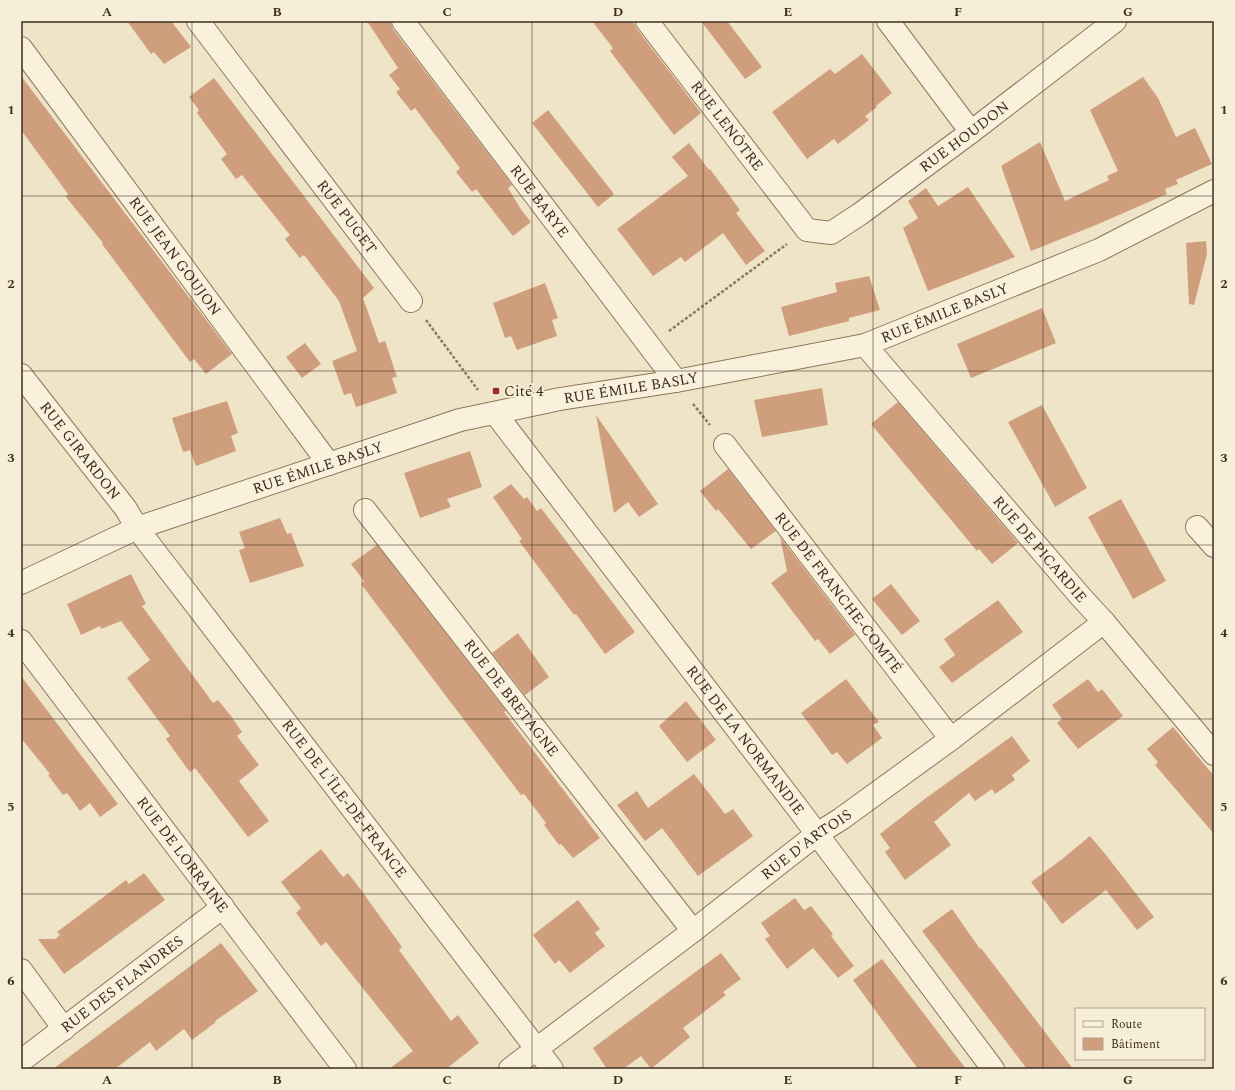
<svg xmlns="http://www.w3.org/2000/svg" width="1235" height="1090" font-family="Spectral,serif">
	<style>
		.building { fill: #cf9f7d }
		.lines { fill: none; stroke-linecap: round; stroke-linejoin: round }
		.minor-casing { stroke: #8d765c; stroke-width: 24 }
		.path { stroke: #8d765c; stroke-width: 2.5; stroke-dasharray: 3 2; stroke-linecap: butt }
		.minor { stroke: #faf1dc; stroke-width: 22 }
		.grid { fill: none; stroke: #3d2e20; stroke-width: 1; stroke-opacity: 0.55 }
		.poi-dot { fill: #9e2a2b; stroke: #f7eed8; stroke-width: 1.5 }
		.labels { text-anchor: middle; dominant-baseline: central; stroke-width: 3.5; stroke-linejoin: round; paint-order: stroke }
		.street-label { font-size: 15px; fill: #3d2e20; stroke: #f7eed8 }
		.poi-label { font-size: 15px; fill: #3d2e20; stroke: #f7eed8; text-anchor: start }
		.neatline { fill: none; stroke: #3d2e20; stroke-width: 1.5 }
		.grid-label { font-size: 13px; text-anchor: middle; font-weight: bold; fill: #3d2e20 }
	</style>
	<rect width="100%" height="100%" fill="#f0e4c8"/>
	<path class="building" d="M127,21H171L191,47L164,64L154,52L151,54Z
		M367,21H390L393,29L512,185L508,188L522,211L531,222L513,236L476,189L472,192L456,172L460,168L415,108L411,111L396,92L400,89L389,75L398,68Z
		M592,21H633L637,29L701,113L674,135L610,51L613,48Z
		M701,21H727L762,67L745,79Z
		M862,54L892,93L876,106L877,107L865,116L869,120L838,144L834,139L807,159L772,112L830,69L835,74Z
		M21,76L232,354L206,374L194,359L190,362L102,244L103,243L66,197L68,194L21,130Z
		M1143,77L1158,98L1176,137L1195,128L1212,164L1176,180L1178,184L1165,189L1167,194L1096,225L1031,251L1001,166L1040,142L1065,201L1109,180L1107,176L1118,171L1090,110Z
		M214,78L374,288L363,298L379,343L385,341L397,377L392,378L397,393L356,407L351,393L344,395L332,361L357,351L339,301L304,255L300,258L291,247L285,239L290,235L242,175L236,179L221,159L227,154L197,113L199,110L189,97Z
		M548,110L614,194L598,207L532,123Z
		M689,143L709,170L710,169L721,184L740,210L736,213L765,251L746,265L723,233L685,262L681,257L653,276L617,229L688,176L672,157Z
		M968,187L1015,257L928,291L903,228L918,218L908,201L926,188L938,206Z
		M1206,241L1207,254L1194,305L1189,304L1186,243Z
		M869,276L880,310L849,318V321L789,336L781,307L837,292L835,283Z
		M545,283L558,318L552,320L557,336L517,350L511,336L505,338L493,303Z
		M1042,308L1056,343L971,378L957,344Z
		M305,343L321,364L302,378L286,357Z
		M822,388L828,425L762,437L754,400Z
		M227,401L238,433L231,436L236,451L196,466L190,450L183,452L172,418Z
		M898,402L1018,543L992,564L979,549L977,551L871,424Z
		M1042,405L1087,488L1055,507L1008,422Z
		M596,415L658,504L639,517L628,502L614,513Z
		M470,451L482,487L447,499L451,507L420,518L404,473Z
		M728,469L776,531L751,549L718,509L716,511L700,491Z
		M511,484L524,499L527,497L537,511L541,508L635,632L605,654L576,614L574,615L519,541L522,539L493,497Z
		M1121,499L1166,581L1133,599L1088,517Z
		M280,518L287,534L291,533L304,566L250,583L239,550L245,548L239,532Z
		M780,537L855,635L830,654L818,639L815,641L771,583L787,571Z
		M377,545L506,711L504,712L600,838L573,858L561,844L559,845L544,825L546,823L524,794L521,795L361,584L364,581L351,564Z
		M131,574L146,604L142,606L213,703L218,700L231,716L242,732L237,736L259,765L239,781L269,821L248,837L195,768L190,772L178,756L166,739L170,736L127,678L150,660L121,621L101,629L100,626L81,635L67,604Z
		M891,584L920,621L902,635L872,599Z
		M998,600L1023,632L952,683L939,667L955,655L944,639Z
		M518,633L549,677L525,695L492,653Z
		M21,676L118,804L100,817L90,803L80,811L67,793L63,795L48,775L50,774L21,738Z
		M846,679L879,722L873,725L882,738L847,764L837,752L832,755L801,713Z
		M1088,679L1098,692L1102,689L1123,716L1078,749L1057,723L1062,719L1052,705Z
		M686,701L716,740L687,762L659,726Z
		M1173,727L1214,776V834L1155,765L1158,762L1147,749Z
		M1012,736L1030,761L1012,775L1015,780L995,794L992,789L975,801L969,793L934,822L951,845L905,880L885,852L890,848L880,834L926,798Z
		M694,774L725,814L733,809L753,836L698,876L662,828L645,841L617,805L637,791L648,808Z
		M1090,836L1106,855L1154,917L1137,930L1106,890L1062,924L1031,882L1061,860Z
		M321,849L343,877L348,873L361,890L402,947L399,950L451,1021L458,1015L479,1043L446,1069H389L413,1051L326,942L321,946L296,913L301,908L281,882Z
		M144,873L165,900L64,974L38,939H55L60,935L57,932L126,880L129,884Z
		M795,898L804,910L811,906L833,934L831,936L854,966L838,978L813,948L787,969L765,939L770,936L761,923Z
		M578,900L600,929L595,933L605,946L570,973L559,960L555,964L533,935Z
		M952,909L980,949L981,948L1073,1069H1027L922,931Z
		M221,943L258,991L215,1021L216,1022L192,1040L184,1029L156,1051L150,1042L115,1069H53Z
		M721,953L741,979L723,992L726,995L683,1028L690,1037L651,1069L641,1056L623,1069H607L593,1048Z
		M882,959L947,1044L966,1069H918L853,980Z"/>
	<g class="lines">
		<g class="minor-casing">
			<g id="minor">
				<path id="s1" d="M198,21L411,301"/>
				<path id="s2" d="M403,21L676,381"/>
				<path id="s3" d="M647,21L807,230L831,233L860,214L971,132L1115,21"/>
				<path d="M888,21L971,132"/>
				<path id="s4" d="M21,48L329,464"/>
				<path id="s5" d="M865,345L1081,597L1104,622L1214,754"/>
				<path id="s6" d="M21,375L126,509L137,528L156,553L552,1069"/>
				<path id="s7" d="M495,413L799,810L993,1069"/>
				<path id="s8" d="M725,445L951,739"/>
				<path id="s9" d="M365,510L693,931"/>
				<path d="M1197,527L1214,546"/>
				<path id="s10" d="M21,583L137,528L460,420L560,399L676,381L865,345L1099,250L1214,191"/>
				<path id="s11" d="M21,641L345,1069"/>
				<path d="M21,970L64,1029"/>
				<path id="s12" d="M21,1061L223,907"/>
				<path id="s13" d="M510,1069L693,931L817,834L841,819L951,739L1104,622"/>
			</g>
		</g>
		<path class="path" d="M426,320L478,390
			M669,331L787,244
			M693,404L710,425"/>
		<use href="#minor" class="minor"/>
	</g>
	<path class="grid" d="M192,21V1069M362,21V1069M532,21V1069M703,21V1069M873,21V1069M1043,21V1069M21,196H1214M21,371H1214M21,545H1214M21,719H1214M21,894H1214"/>
	<rect class="poi-dot" x="492" y="387" width="8" height="8" rx="2"/>
	<g class="labels">
		<g class="street-label">
			<text stroke="none"><textPath href="#s3" startOffset="132">RUE LENÔTRE</textPath></text>
			<text stroke="none"><textPath href="#s3" startOffset="452">RUE HOUDON</textPath></text>
			<text stroke="none"><textPath href="#s2" startOffset="226">RUE BARYE</textPath></text>
			<text stroke="none"><textPath href="#s1" startOffset="246">RUE PUGET</textPath></text>
			<text stroke="none"><textPath href="#s4" startOffset="259">RUE JEAN GOUJON</textPath></text>
			<text stroke="none"><textPath href="#s10" startOffset="967">RUE ÉMILE BASLY</textPath></text>
			<text stroke="none"><textPath href="#s10" startOffset="643">RUE ÉMILE BASLY</textPath></text>
			<text stroke="none"><textPath href="#s6" startOffset="96">RUE GIRARDON</textPath></text>
			<text stroke="none"><textPath href="#s10" startOffset="319">RUE ÉMILE BASLY</textPath></text>
			<text stroke="none"><textPath href="#s5" startOffset="269">RUE DE PICARDIE</textPath></text>
			<text stroke="none"><textPath href="#s8" startOffset="186">RUE DE FRANCHE-COMTÉ</textPath></text>
			<text stroke="none"><textPath href="#s9" startOffset="238">RUE DE BRETAGNE</textPath></text>
			<text stroke="none"><textPath href="#s7" startOffset="412">RUE DE LA NORMANDIE</textPath></text>
			<text stroke="none"><textPath href="#s6" startOffset="533">RUE DE L'ÎLE-DE-FRANCE</textPath></text>
			<text stroke="none"><textPath href="#s13" startOffset="372">RUE D'ARTOIS</textPath></text>
			<text stroke="none"><textPath href="#s11" startOffset="268">RUE DE LORRAINE</textPath></text>
			<text stroke="none"><textPath href="#s12" startOffset="127">RUE DES FLANDRES</textPath></text>
		</g>
		<g class="poi-label">
			<text x="504" y="391">Cité 4</text>
		</g>
	</g>
	<rect width="1235" height="1090" fill="none" stroke="#f7eed8" stroke-width="44"/>
	<rect x="1075" y="1008" width="130" height="52" fill="#f7eed8" stroke="#ada18e"/>
	<rect x="1083" y="1021" width="20" height="6" fill="#faf1dc" stroke="#ada18e"/>
	<text x="1111" y="1028" font-size="12" fill="#3d2e20">Route</text>
	<rect x="1083" y="1038" width="20" height="12" fill="#cf9f7d" stroke="#ada18e"/>
	<text x="1111" y="1048" font-size="12" fill="#3d2e20">Bâtiment</text>
	<rect x="22" y="22" width="1191" height="1046" class="neatline"/>
	<g class="grid-label">
		<text x="107" y="16">A</text>
		<text x="277" y="16">B</text>
		<text x="447" y="16">C</text>
		<text x="618" y="16">D</text>
		<text x="788" y="16">E</text>
		<text x="958" y="16">F</text>
		<text x="1128" y="16">G</text>
		<text x="11" y="114">1</text>
		<text x="1224" y="114">1</text>
		<text x="11" y="288">2</text>
		<text x="1224" y="288">2</text>
		<text x="11" y="462">3</text>
		<text x="1224" y="462">3</text>
		<text x="11" y="637">4</text>
		<text x="1224" y="637">4</text>
		<text x="11" y="811">5</text>
		<text x="1224" y="811">5</text>
		<text x="11" y="985">6</text>
		<text x="1224" y="985">6</text>
		<text x="107" y="1084">A</text>
		<text x="277" y="1084">B</text>
		<text x="447" y="1084">C</text>
		<text x="618" y="1084">D</text>
		<text x="788" y="1084">E</text>
		<text x="958" y="1084">F</text>
		<text x="1128" y="1084">G</text>
	</g>
</svg>
